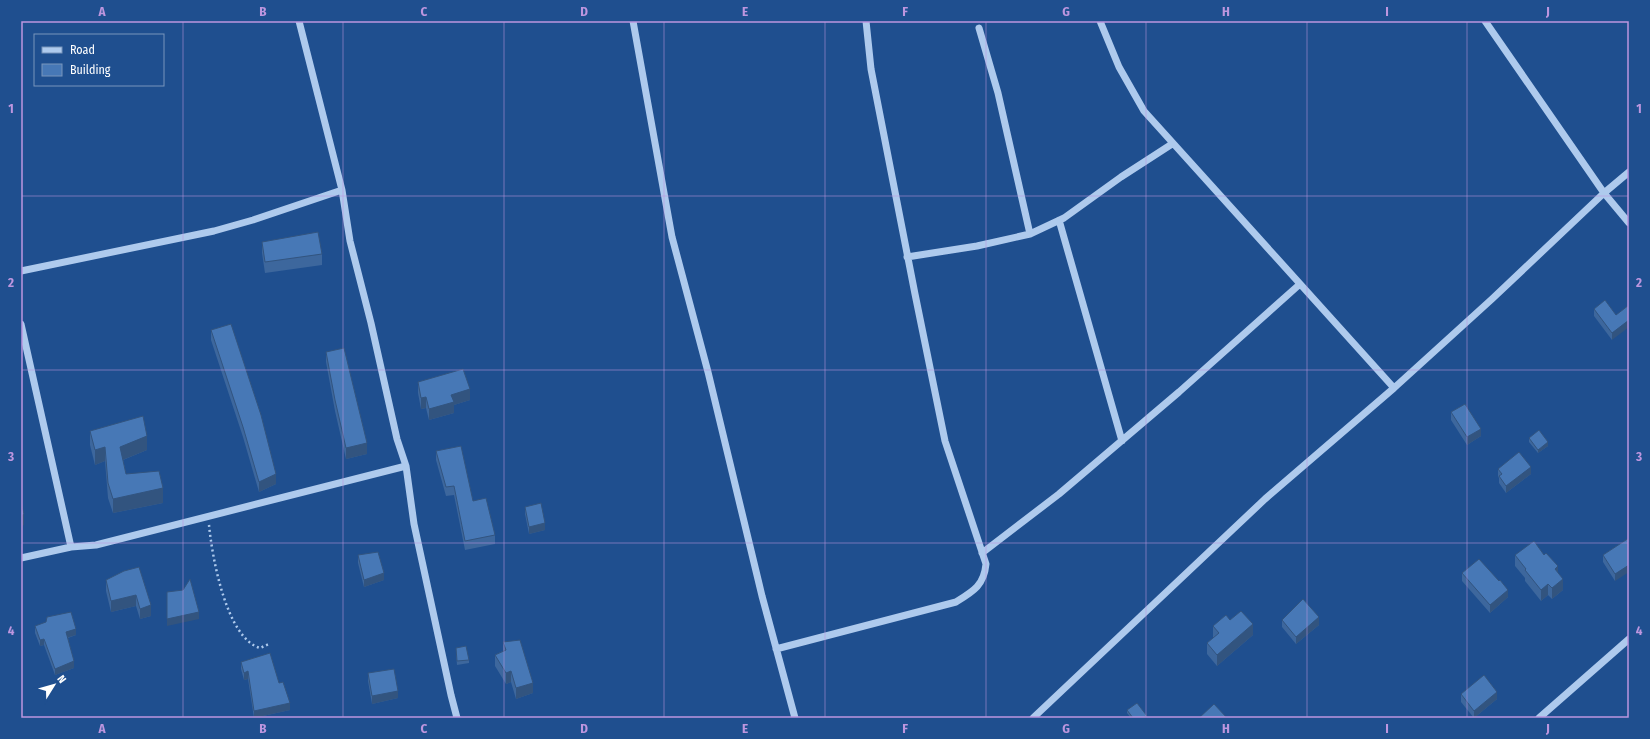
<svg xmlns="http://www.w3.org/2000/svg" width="1650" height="739" font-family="'Fira Sans Condensed',sans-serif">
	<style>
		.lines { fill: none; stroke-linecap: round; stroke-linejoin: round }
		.path { stroke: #aecaed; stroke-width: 2.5; stroke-dasharray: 2 3; stroke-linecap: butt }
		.minor { stroke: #aecaed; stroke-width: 7 }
		.wall { fill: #3d679d }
		.shaded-wall { fill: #32547f }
		.building { fill: #4778b6; stroke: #32547f }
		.grid { fill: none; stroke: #bd96df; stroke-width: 1; stroke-opacity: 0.55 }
		.neatline { fill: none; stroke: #bd96df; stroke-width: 1.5 }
		.grid-label { font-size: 13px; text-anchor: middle; font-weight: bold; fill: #bd96df }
	</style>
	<rect width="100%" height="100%" fill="#1f4f8f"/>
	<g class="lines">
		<path class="path" d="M209,525C212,556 226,638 260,648L269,644"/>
		<path class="minor" d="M299,21L342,190L350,241L371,323L397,439L406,466L414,524L451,695L457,718
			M633,21L672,237L708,372L762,596L795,718
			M1100,21L1119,67L1144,111L1394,388
			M1485,21L1604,193L1629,223
			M979,28L998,93L1030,234
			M1059,220L1122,441
			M907,257L977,246L1030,234L1064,218L1121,177L1172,144
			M21,271L214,231L253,220L342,190
			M21,324L71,547
			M982,553L1059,494L1179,392L1300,284
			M21,558L71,547L96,545L406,466
			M776,649L956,602C974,591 984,585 986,564L945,441L915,294L871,69L866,21
			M1033,718L1265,499L1394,388L1492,299L1604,193L1629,172
			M1539,718L1629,639"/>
	</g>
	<path class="wall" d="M262,242L322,254V265L265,273L262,253Z
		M1594,309L1616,315L1612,340L1594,316Z
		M211,330L276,484L259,492L243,437L211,340Z
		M326,352L367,454L346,459L335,411L326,362Z
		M418,382L470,400L454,405V413L429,420L426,408L421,409L418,393Z
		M1451,412L1481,436L1467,445L1451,420Z
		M90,431L147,450L123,460L126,474L163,503L113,513L108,498L105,461L95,465L90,445Z
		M1529,438L1548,446L1538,453L1529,442Z
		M436,451L473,501L495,535V544L465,550L454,495L446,496L436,460Z
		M1498,469L1531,474L1506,493L1499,483V478L1498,476Z
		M525,507L545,530L529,534L525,514Z
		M1629,538L1615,581L1603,562V555Z
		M358,555L384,580L364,587L358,563Z
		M1515,555L1558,573L1563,590L1552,599L1548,595L1541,601L1525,581V578L1515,566Z
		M124,571L151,616L140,619L136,606L111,612L106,591V580Z
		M1462,573L1508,597L1490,613L1462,581Z
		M1230,620L1253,635L1217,666L1207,654V643L1213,638V626Z
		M1282,620L1319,625L1296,644L1282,627Z
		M35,626L76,635L68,638L74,668L55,675L44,645L40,646L35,633Z
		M503,642L533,693L516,699L511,682L506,684L495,666V655L503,651Z
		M456,652L469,660V663L457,665Z
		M241,662L279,683L290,710L254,718L248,679L244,680L241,669Z
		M368,673L398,698L372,704L368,681Z
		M1461,694L1497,699L1474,718L1461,702Z
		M1127,710L1147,718H1131L1127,713Z"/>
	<path class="shaded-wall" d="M1629,320V327L1612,340V333Z
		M470,389V400L454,405V413L429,420V409L451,395Z
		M426,397V408L421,409V398Z
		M1481,429V436L1467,445V437Z
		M147,436V450L120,461V447Z
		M1548,442V446L1538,453V450Z
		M367,443V454L346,459V448Z
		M105,447V461L95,465V450Z
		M1531,467V474L1506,493V486Z
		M276,474V484L259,492V482Z
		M163,488V503L113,513V499Z
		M24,514V525L21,527V516Z
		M545,523V530L529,534V527Z
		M1629,565V572L1615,581V574Z
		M1558,566V577L1555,569Z
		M384,573V580L364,587V580Z
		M1563,579V590L1552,599V588Z
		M1548,584V595L1541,601V590Z
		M1508,590V597L1490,613V605Z
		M136,595V606L111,612V601Z
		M151,605V616L140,619V609Z
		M199,612V619L167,626V619Z
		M1319,617V625L1296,644V637Z
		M1253,624V635L1217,666V655Z
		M76,629V635L66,638V632Z
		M44,639V645L40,646V640Z
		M74,661V668L55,675V669Z
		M248,671V679L244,680V673Z
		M511,671V682L506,684V673Z
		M533,683V693L516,699V688Z
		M398,691V698L372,704V696Z
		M1497,692V699L1474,718V711Z
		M290,703V710L254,718V711Z"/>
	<path class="building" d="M318,232L322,254L265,262L262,242Z
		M1605,300L1616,315L1629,305V320L1612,333L1594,309Z
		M231,324L261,415L276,474L259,482L243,427L211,330Z
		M344,348L367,443L346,448L335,400L326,352Z
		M463,369L470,389L451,395L454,402L429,409L426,397L421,398L418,382Z
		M1465,404L1481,429L1467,437L1451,412Z
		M143,416L147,436L120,447L126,474L159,471L163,488L113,499L108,483L105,447L95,450L90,431Z
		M1539,430L1548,442L1538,450L1529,438Z
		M461,446L473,501L486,498L495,535L465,541L454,486L446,487L436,451Z
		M1519,452L1531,467L1506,486L1499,476L1502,474L1498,469Z
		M21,503L24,514L21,516Z
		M541,503L545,523L529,527L525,507Z
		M1629,538V565L1615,574L1603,555Z
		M1534,541L1544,555L1546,553L1558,566L1555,569L1563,579L1552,588L1548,584L1541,590L1525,570L1526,569L1515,555Z
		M378,552L384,573L364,580L358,555Z
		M1479,559L1499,581L1500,580L1508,590L1490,605L1462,573Z
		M139,567L151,605L140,609L136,595L111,601L106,580L124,571Z
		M190,579L199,612L167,619V592L183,590Z
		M1303,599L1319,617L1296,637L1282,620Z
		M1241,611L1253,624L1217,655L1207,643L1219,633L1213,626L1226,615L1230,620Z
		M71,612L76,629L66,632L74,661L55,669L44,639L40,640L35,626L46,622L47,617Z
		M520,640L533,683L516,688L511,671L506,673L495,655L506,650L503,642Z
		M466,646L469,660L457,661L456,648Z
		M270,653L279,683L283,682L290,703L254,711L248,671L244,673L241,662Z
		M394,669L398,691L372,696L368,673Z
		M1484,675L1497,692L1474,711L1461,694Z
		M1137,703L1147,716L1143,718H1133L1127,710Z
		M1214,704L1227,718H1199Z"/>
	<path class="grid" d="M183,21V718M343,21V718M504,21V718M664,21V718M825,21V718M986,21V718M1146,21V718M1307,21V718M1467,21V718M21,196H1629M21,370H1629M21,543H1629"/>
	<rect width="1650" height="739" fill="none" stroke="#1f4f8f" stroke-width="44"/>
	<rect x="34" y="34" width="130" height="52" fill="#1f4f8f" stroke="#7995bc"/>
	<rect x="42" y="47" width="20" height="6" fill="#aecaed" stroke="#7995bc"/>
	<text x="70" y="54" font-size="12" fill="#ffffff">Road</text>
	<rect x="42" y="64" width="20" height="12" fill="#4778b6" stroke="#7995bc"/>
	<text x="70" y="74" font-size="12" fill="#ffffff">Building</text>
	<g transform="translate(54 685) rotate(53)" stroke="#1f4f8f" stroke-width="3" paint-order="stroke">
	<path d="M0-3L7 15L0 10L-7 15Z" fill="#ffffff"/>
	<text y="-6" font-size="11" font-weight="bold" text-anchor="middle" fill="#ffffff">N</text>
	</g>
	<rect x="22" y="22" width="1606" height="695" class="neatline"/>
	<g class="grid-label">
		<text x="102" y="16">A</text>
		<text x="263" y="16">B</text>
		<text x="424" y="16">C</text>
		<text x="584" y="16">D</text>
		<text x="745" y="16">E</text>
		<text x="905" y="16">F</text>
		<text x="1066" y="16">G</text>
		<text x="1226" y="16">H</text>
		<text x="1387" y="16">I</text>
		<text x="1548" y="16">J</text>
		<text x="11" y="113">1</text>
		<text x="1639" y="113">1</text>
		<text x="11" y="287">2</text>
		<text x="1639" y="287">2</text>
		<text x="11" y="461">3</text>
		<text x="1639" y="461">3</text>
		<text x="11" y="635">4</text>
		<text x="1639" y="635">4</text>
		<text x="102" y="733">A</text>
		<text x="263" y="733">B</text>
		<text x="424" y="733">C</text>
		<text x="584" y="733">D</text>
		<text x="745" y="733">E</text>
		<text x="905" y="733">F</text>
		<text x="1066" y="733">G</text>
		<text x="1226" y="733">H</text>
		<text x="1387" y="733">I</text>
		<text x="1548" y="733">J</text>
	</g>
</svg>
